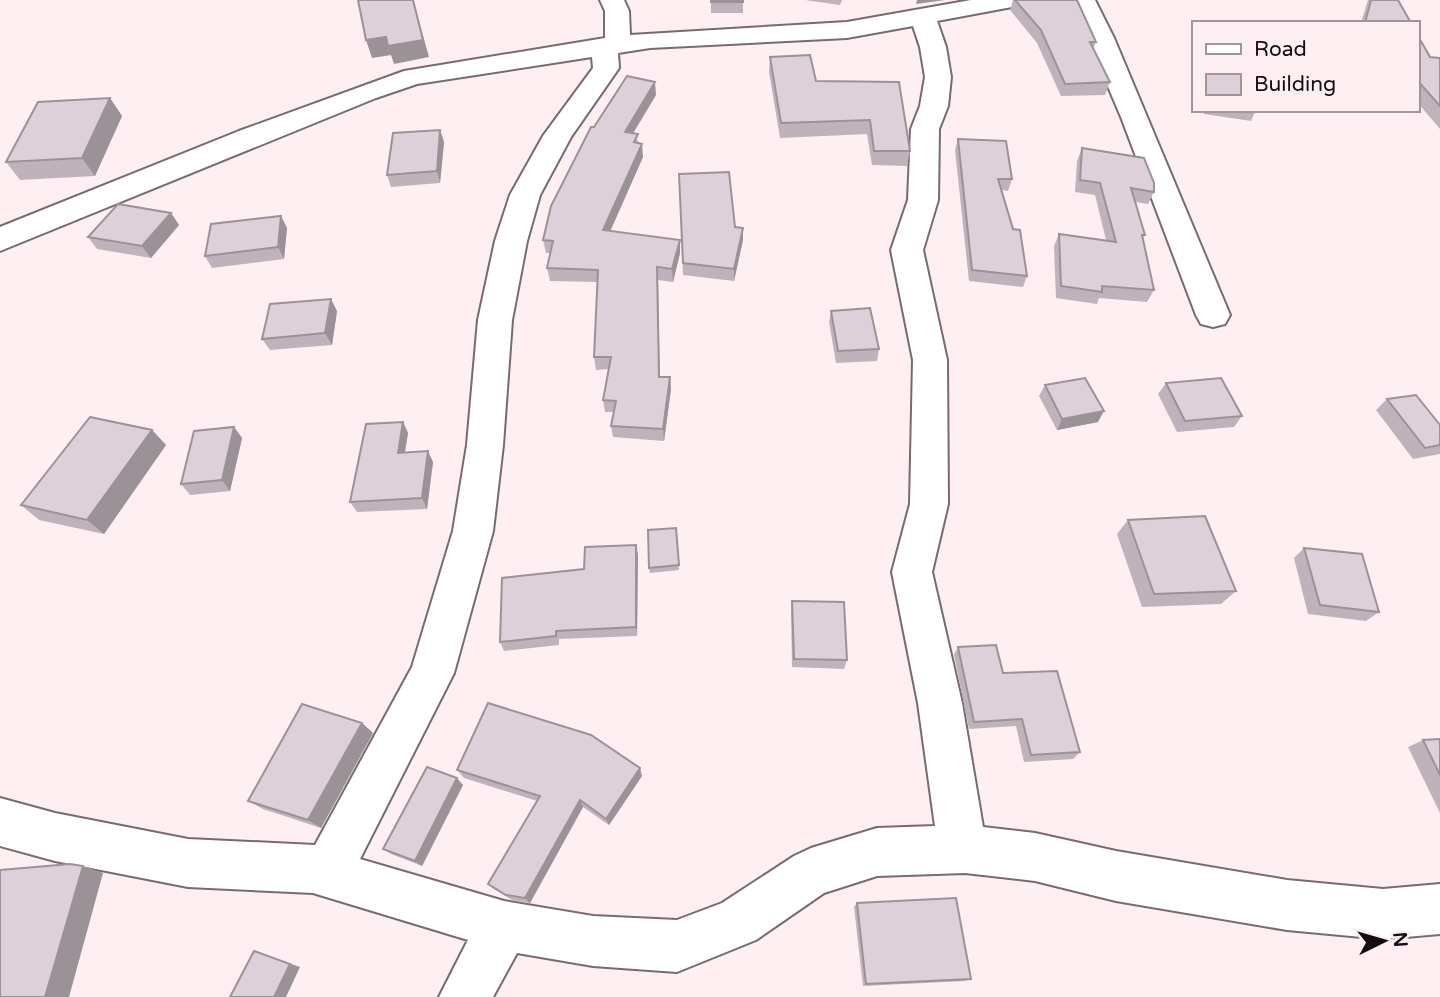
<svg xmlns="http://www.w3.org/2000/svg" width="1440" height="997" font-family="'Varela Round',sans-serif">
	<style>
		.lines { fill: none; stroke-linecap: round; stroke-linejoin: round }
		.minor-casing { stroke: #796a6e; stroke-width: 4 }
		.minor { fill: #fff; fill-rule: evenodd }
		.wall { fill: #bfb3bb }
		.shaded-wall { fill: #9b9298 }
		.building { fill: #ded0d9; stroke: #9b9298; stroke-width: 2 }
	</style>
	<rect width="100%" height="100%" fill="#fdeff2"/>
	<g class="lines">
		<g class="minor-casing">
			<path id="minor" d="M600,0H624L629,11L630,35L847,22L971,0H1024L1021,5L1012,7L937,21L946,47L951,77L948,106L939,129L938,200L923,250L947,360L948,504L932,572L962,703L983,827L1035,833L1116,851L1287,880L1383,889L1440,884V934L1383,939L1287,930L1116,901L1035,881L965,873L877,876L824,893L756,940L677,972L593,966L517,953L493,997H439L468,940L313,893L188,887L55,861L0,846V798L55,813L188,839L315,845L412,667L453,531L467,445L478,320L495,241L510,195L543,136L593,68L592,57L417,84L376,98L0,251V227L239,131L404,71L605,38V11ZM913,26L920,47L925,77L920,106L911,129L908,200L891,250L913,360L910,504L892,572L918,703L935,826L877,828L811,848L794,856L722,903L677,920L593,916L504,901L360,859L454,673L493,531L503,445L512,320L527,241L540,195L571,137L619,68L618,53L650,48L847,38Z
				M1071,0H1095L1114,38L1230,315L1225,324L1213,327L1201,324L1196,315L1121,117Z"/>
		</g>
		<use href="#minor" class="minor"/>
	</g>
	<path class="wall" d="M711,0H743V13H711Z
		M805,0H842L840,5Z
		M1013,0H1077L1096,42L1093,49L1110,82L1105,95L1061,96L1037,43L1010,10Z
		M1368,0H1398L1411,23H1361Z
		M1417,34L1430,57L1440,58V129L1417,102Z
		M770,57L816,81L899,82L910,151L907,166L872,165L867,134L780,138L769,72Z
		M656,95L633,133L639,143L643,157L610,231L680,253L673,282L658,280L659,377H670L671,389L664,441L613,437L611,426L614,412H605L603,400L609,369L596,370L594,357L597,282L550,281L547,268L550,253H546L543,240L594,127Z
		M110,98L122,116L95,176L20,180L6,162Z
		M1204,110H1256L1251,121L1204,114Z
		M440,130L444,142L440,183L391,187L387,175Z
		M958,139L1012,179L1008,191L1002,190L1027,276L1023,287L969,281L955,150Z
		M1082,148L1154,192L1148,204L1135,202L1145,235L1143,238L1154,290L1147,302L1099,298L1097,304L1056,298L1054,246L1059,234L1106,240L1095,195L1075,192L1077,161Z
		M679,174L735,227L743,228V240L734,281L683,275Z
		M171,213L179,225L151,258L97,249L88,237Z
		M281,216L287,228L284,259L212,268L205,256Z
		M337,311L332,345L270,350L262,339Z
		M831,311L879,349L877,361L836,363L829,322Z
		M1166,383L1242,416L1234,427L1177,432L1158,394Z
		M1045,385L1098,422L1057,430L1039,396Z
		M1387,399L1440,425V454L1413,459L1376,410Z
		M403,422L408,433L405,452L433,462L427,509L357,512L350,502Z
		M234,427L242,438L230,491L190,495L181,484Z
		M152,430L166,445L104,534L39,520L21,505Z
		M1128,520L1236,591L1221,604L1142,607L1117,534Z
		M676,528L679,570L650,573L649,568Z
		M1304,548L1379,612L1366,621L1308,614L1294,558Z
		M638,554L637,636L559,639V645L504,651L500,642L584,569Z
		M792,601L847,660L844,669L792,667L791,610Z
		M958,647L1003,673L1080,752L1073,759L1024,762L1016,726L969,729L954,655Z
		M362,723L373,733L321,828L263,809L248,801Z
		M1440,739V813L1408,747L1423,740Z
		M457,770L642,776L609,825L583,807L530,903L512,900L494,889L488,884L537,801L464,778Z
		M463,785L422,866L391,854L383,849Z
		M857,903L971,979L965,981L863,986L854,907Z"/>
	<path class="shaded-wall" d="M413,0L429,57L394,64L391,55L372,58L366,40L386,37Z
		M917,0H945L916,4Z
		M655,82L656,95L626,145L625,132Z
		M110,98L122,116L95,176L82,158Z
		M440,130L444,142L440,183L437,171Z
		M642,144L643,157L605,243L603,230Z
		M171,213L179,225L151,258L142,246Z
		M281,216L287,228L284,259L278,247Z
		M743,228V240L734,281V269Z
		M680,240V253L673,282L672,269Z
		M657,267L658,280L660,389L659,377Z
		M331,299L337,311L332,345L325,333Z
		M670,377L671,389L664,441L663,429Z
		M1104,411L1098,422L1057,430L1062,419Z
		M403,422L408,433L403,463L398,453Z
		M234,427L242,438L230,491L222,480Z
		M152,430L166,445L104,534L87,520Z
		M428,451L433,462L427,509L422,498Z
		M636,545L638,554L637,636L636,627Z
		M362,723L373,733L321,828L308,820Z
		M640,768L642,776L609,825L606,819Z
		M457,778L463,785L422,866L415,861Z
		M580,800L583,807L530,903L525,898Z
		M83,866L103,873L69,997H45Z
		M254,951L300,967L286,997H274Z"/>
	<path class="building" d="M358,0H413L423,40L388,46L386,37L366,40Z
		M711,0H743V2H711Z
		M1015,0H1077L1096,42H1090L1110,82L1065,84L1041,30Z
		M1371,0H1398L1411,23H1365Z
		M1417,34L1430,57L1440,58V106L1417,80Z
		M810,55L816,81L899,82L910,151H874L870,120L781,123L770,57Z
		M627,76L655,82L625,132L638,134L634,142L642,144L603,230L680,240L672,269L657,267L659,377H670L663,429L611,426L616,401L603,400L611,357H594L598,270L547,268L553,241L543,240L551,206L591,127H594Z
		M110,98L82,158L6,162L38,102Z
		M440,130L437,171L387,175L393,133Z
		M958,139L1006,141L1012,179H998L1013,229L1020,230L1027,276L972,270Z
		M1082,148L1144,158L1154,183V192L1131,188L1145,235H1142L1154,290L1102,286V292L1061,286L1059,234L1116,242L1100,183L1080,180Z
		M729,172L735,227L743,228L734,269L683,263L679,174Z
		M118,204L171,213L142,246L88,237Z
		M281,216L278,247L205,256L211,224Z
		M331,299L325,333L262,339L270,304Z
		M870,308L879,349L838,351L831,311Z
		M1085,378L1104,411L1062,419L1045,385Z
		M1221,378L1242,416L1185,421L1166,383Z
		M1416,395L1440,425V445L1425,448L1387,399Z
		M90,417L152,430L87,520L21,505Z
		M403,422L398,453L428,451L422,498L350,502L366,424Z
		M234,427L222,480L181,484L194,431Z
		M1205,516L1236,591L1154,594L1128,520Z
		M676,528L679,565L649,568L648,530Z
		M636,545V627L556,631V636L500,642L502,578L584,569L585,547Z
		M1304,548L1362,554L1379,612L1320,605Z
		M792,601L844,602L847,660L794,659Z
		M996,645L1003,673L1057,671L1080,752L1031,755L1022,719L974,722L958,647Z
		M488,703L591,735L640,768L606,819L580,800L525,898L506,895L488,884L540,796L457,770Z
		M302,704L362,723L308,820L248,801Z
		M1440,739V775L1423,740Z
		M427,767L457,778L415,861L383,849Z
		M70,864L83,866L45,997H0V870Z
		M956,898L971,979L866,984L857,903Z
		M254,951L290,964L274,997H230Z"/>
	<rect x="1192" y="21" width="228" height="91" fill="#fdeff2" stroke="#a09598" stroke-width="2"/>
	<rect x="1206" y="44" width="35" height="10" fill="#ffffff" stroke="#a09598" stroke-width="2"/>
	<text x="1254" y="56" font-size="21" fill="#140e10">Road</text>
	<rect x="1206" y="74" width="35" height="21" fill="#ded0d9" stroke="#a09598" stroke-width="2"/>
	<text x="1254" y="91" font-size="21" fill="#140e10">Building</text>
	<g transform="translate(1384 941) rotate(85)" stroke="#fdeff2" stroke-width="5" paint-order="stroke">
	<path d="M0-5L12 26L0 18L-12 26Z" fill="#140e10"/>
	<text y="-10" font-size="19" font-weight="bold" text-anchor="middle" fill="#140e10">N</text>
	</g>
</svg>
